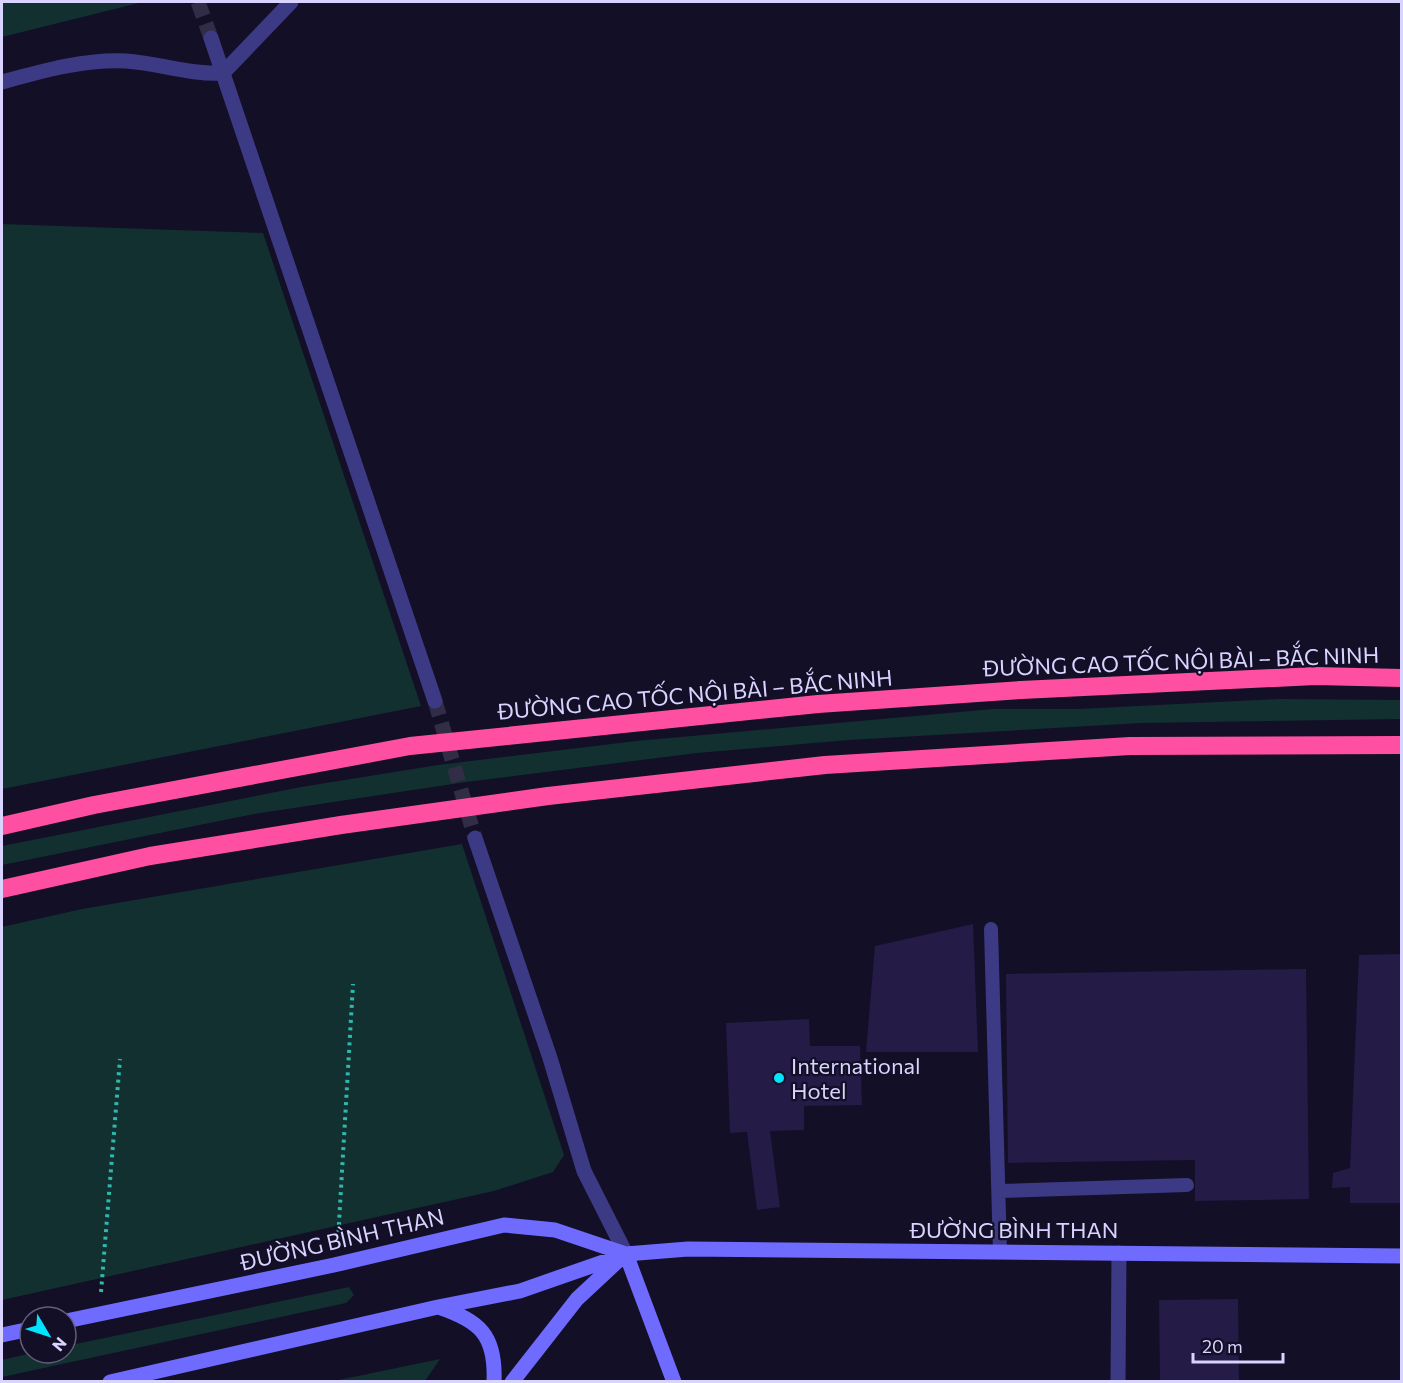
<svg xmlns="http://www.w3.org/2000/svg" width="1403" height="1383" font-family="Commissioner,sans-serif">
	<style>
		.green { fill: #12302f }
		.building { fill: #241b47 }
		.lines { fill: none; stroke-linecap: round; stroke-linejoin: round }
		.street-tunnel { stroke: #312d47; stroke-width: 15; stroke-dasharray: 15 8; stroke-linecap: butt }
		.path { stroke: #2fb8b0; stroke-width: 4; stroke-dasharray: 3 4.5; stroke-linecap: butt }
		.lane { stroke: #3d3a85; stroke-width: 14 }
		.street { stroke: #3d3a85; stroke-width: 15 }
		.secondary { stroke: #6f6bff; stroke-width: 15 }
		.highway { stroke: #ff4fa3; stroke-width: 18 }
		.poi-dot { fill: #00e5ff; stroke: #130f26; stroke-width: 2 }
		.labels { text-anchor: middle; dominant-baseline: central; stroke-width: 4.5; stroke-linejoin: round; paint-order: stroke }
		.street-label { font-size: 22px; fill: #d9d4ff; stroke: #130f26 }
		.poi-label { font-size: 22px; fill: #d9d4ff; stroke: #130f26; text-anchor: start }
	</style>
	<rect width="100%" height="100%" fill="#130f26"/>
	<path class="green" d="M2,2H143L2,37Z
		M2,224L263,233L421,706L2,789Z
		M1279,699L1401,700V719L1141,723L849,740L697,753L466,782L254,814L2,865V846L301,787L438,765L636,741L993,709H1078Z
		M462,844L564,1155L553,1172L494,1191L2,1300V927L82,909Z
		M349,1287L354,1295L346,1303L2,1377V1360L32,1353H66V1346Z
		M440,1359L425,1381H334Z"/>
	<path class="building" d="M973,924L978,1052H866L875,946Z
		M1402,954V1203H1350V1187L1332,1188L1333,1173L1350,1168L1359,955Z
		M1306,969L1309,1199L1195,1201V1160L1008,1163L1006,974Z
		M809,1019L810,1046H860L862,1105L804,1106V1130L770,1131L780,1207L757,1210L747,1132L730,1133L726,1023Z
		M1238,1299L1239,1382H1160L1159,1300Z"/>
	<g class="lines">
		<path class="street-tunnel" d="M198,2L211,38
			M435,701L475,838"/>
		<path class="path" d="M338,1240L353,984
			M101,1292L120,1059"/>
		<path class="lane" d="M991,929L1000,1252
			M999,1191L1187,1185"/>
		<path class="street" d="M211,38L435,701
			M2,82C42,71 84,59 126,61C158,63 190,75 223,73L291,2
			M475,838L550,1058L584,1171L626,1254
			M1118,1382L1119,1253"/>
		<path class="secondary" d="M626,1254L674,1382
			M438,1307C480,1321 496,1335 494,1382
			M66,1321L334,1265L504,1225L555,1230L626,1254
			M2,1335L30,1329
			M110,1382L438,1307L520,1291L626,1254L688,1249L1402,1256
			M512,1382L577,1299L621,1258"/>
		<path class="highway" d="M2,826L94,805L410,746L818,704L1021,690L1315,676L1402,678
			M2,889L150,856L341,825L548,796L825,765L1130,746L1402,745"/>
	</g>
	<circle class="poi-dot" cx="779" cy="1078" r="6"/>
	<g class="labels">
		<g class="street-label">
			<text transform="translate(1181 661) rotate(-2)">ĐƯỜNG CAO TỐC NỘI BÀI – BẮC NINH</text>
			<text transform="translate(695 694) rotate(-5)">ĐƯỜNG CAO TỐC NỘI BÀI – BẮC NINH</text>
			<text x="1014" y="1229">ĐƯỜNG BÌNH THAN</text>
			<text transform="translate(342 1239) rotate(-13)">ĐƯỜNG BÌNH THAN</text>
		</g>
		<g class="poi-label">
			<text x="791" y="1065">International<tspan x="791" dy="25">Hotel</tspan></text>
		</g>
	</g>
	<rect width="1403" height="1383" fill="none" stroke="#d9d4ff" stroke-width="6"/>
	<g transform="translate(48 1335) rotate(129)"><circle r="28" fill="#130f26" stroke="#625e7d" stroke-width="1.5"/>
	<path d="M0-4.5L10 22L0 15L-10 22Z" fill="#00e5ff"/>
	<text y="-9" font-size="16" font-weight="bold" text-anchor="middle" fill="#d9d4ff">N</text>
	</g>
	<path d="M1193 1353v9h90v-9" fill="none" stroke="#d9d4ff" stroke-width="3"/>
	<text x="1202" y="1353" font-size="18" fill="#d9d4ff" stroke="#130f26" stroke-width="4.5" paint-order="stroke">20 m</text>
</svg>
